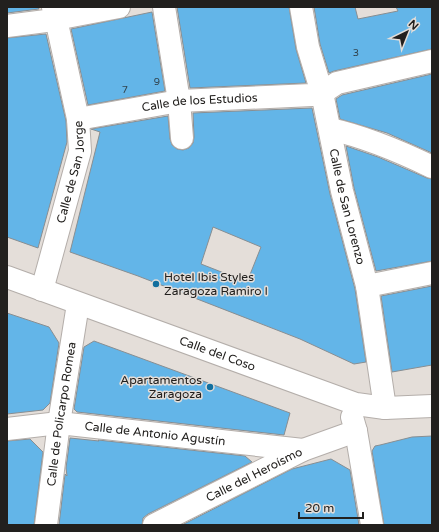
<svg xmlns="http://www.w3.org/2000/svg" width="439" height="532" font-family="'Varela Round',sans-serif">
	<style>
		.building { fill: #63b5e8; stroke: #888e92; fill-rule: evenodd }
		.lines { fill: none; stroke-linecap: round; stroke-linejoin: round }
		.minor-casing { stroke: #b4aeaa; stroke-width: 24 }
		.minor { stroke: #fff; stroke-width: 22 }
		.poi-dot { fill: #126f9e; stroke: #e4ded9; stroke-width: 1.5 }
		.labels { text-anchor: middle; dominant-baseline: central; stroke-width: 3; stroke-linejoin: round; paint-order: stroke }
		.number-label { font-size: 10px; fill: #324550 }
		.street-label { font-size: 12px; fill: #22201e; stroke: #e4ded9 }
		.poi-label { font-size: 12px; fill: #22201e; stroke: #e4ded9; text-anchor: start }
	</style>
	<rect width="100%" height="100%" fill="#e4ded9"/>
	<path class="building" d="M7,7H38L39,9L7,13Z
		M177,7H289L296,49L306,83L190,88Z
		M314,7H355L358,19L398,11L396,7H432V49L334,71L329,73L320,44Z
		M152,12L165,91L88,105L71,29Z
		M46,34L66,121L67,142L38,248L7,237V38Z
		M432,74V153L387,133L340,119L336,99L342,95Z
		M312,108L330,194L355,289L366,362L354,364L300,339L138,276L70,252L100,132L91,129L168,116L170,139L172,145L177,149L183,150L189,148L193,143L194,137L193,113ZM213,227L261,247L247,282L201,264Z
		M346,146L378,157L427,178L432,179V261L376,271L354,188Z
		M432,286V365L392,372L381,296Z
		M7,313L49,327L59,343L50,403L43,410L7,414Z
		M94,341L290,413L284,435L77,412L74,409L84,347Z
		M432,436V525H384L372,451L375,446L380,445L412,437Z
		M70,438L99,441L98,440L245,456L252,462L148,514L143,518L142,525H59L65,474L67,476L66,468Z
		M30,439L43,452L34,525H7V441Z
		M331,459L350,470L359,525H182L292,469Z"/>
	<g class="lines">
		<g class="minor-casing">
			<g id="minor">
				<path d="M164,7L179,101L182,138"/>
				<path id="s1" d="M301,7L308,47L322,93L342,191L367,286L385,408"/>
				<path d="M56,19L119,7"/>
				<path d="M7,26L46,21"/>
				<path id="s2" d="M78,119L179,101L312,95L322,93L337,83L432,61"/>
				<path d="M330,129C366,137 399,151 432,167"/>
				<path id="s3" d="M7,277L356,404L385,408L432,406"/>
				<path d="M367,286L432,273"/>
				<path id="s4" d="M42,290L80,151L78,119L56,19L53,7"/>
				<path d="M352,417L356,431L372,525"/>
				<path id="s5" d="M7,429L59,423L303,450"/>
				<path id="s6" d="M46,525L59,423L78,304"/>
				<path id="s7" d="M154,525L303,450L356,431"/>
			</g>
		</g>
		<use href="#minor" class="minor"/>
	</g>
	<g class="poi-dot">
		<circle cx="156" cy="284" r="4"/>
		<circle cx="210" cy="387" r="4"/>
	</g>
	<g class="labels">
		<g class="number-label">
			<text x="356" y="53">3</text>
			<text x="157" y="82">9</text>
			<text x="125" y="90">7</text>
		</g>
		<g class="street-label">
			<text stroke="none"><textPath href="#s2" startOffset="123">Calle de los Estudios</textPath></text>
			<text stroke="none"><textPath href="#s4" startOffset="122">Calle de San Jorge</textPath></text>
			<text stroke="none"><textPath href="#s1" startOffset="205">Calle de San Lorenzo</textPath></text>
			<text stroke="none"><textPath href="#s3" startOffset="224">Calle del Coso</textPath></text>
			<text stroke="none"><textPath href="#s6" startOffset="112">Calle de Policarpo Romea</textPath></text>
			<text stroke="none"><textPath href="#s5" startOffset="149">Calle de Antonio Agustín</textPath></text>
			<text stroke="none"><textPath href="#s7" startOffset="112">Calle del Heroísmo</textPath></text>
		</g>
		<g class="poi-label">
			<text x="164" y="277">Hotel Ibis Styles<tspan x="164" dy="14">Zaragoza Ramiro I</tspan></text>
			<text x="202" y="380" text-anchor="end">Apartamentos<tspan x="202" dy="14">Zaragoza</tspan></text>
		</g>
	</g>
	<rect width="439" height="532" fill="none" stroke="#22201e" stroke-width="16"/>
	<g transform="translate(407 32) rotate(43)" stroke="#e4ded9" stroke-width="3" paint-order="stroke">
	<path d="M0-3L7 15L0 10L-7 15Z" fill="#22201e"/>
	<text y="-6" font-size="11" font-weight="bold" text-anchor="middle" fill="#22201e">N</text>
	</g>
	<path d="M299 512v6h64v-6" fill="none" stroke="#22201e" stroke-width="2"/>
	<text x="305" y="512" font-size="12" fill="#22201e" stroke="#e4ded9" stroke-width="3" paint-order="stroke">20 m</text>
</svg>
